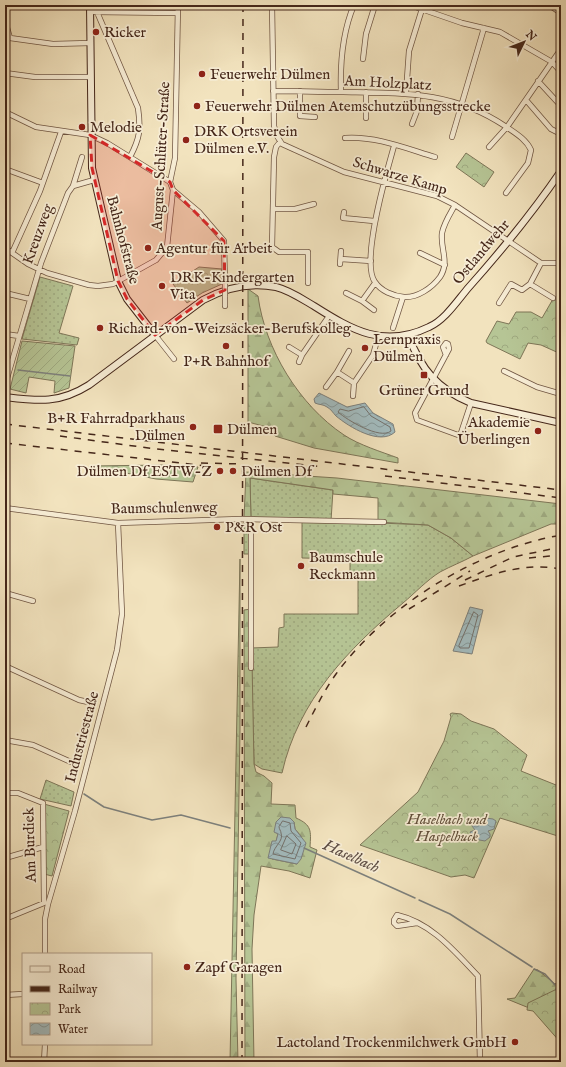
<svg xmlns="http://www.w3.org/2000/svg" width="566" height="1067" font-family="'IM FELL English',serif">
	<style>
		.grass { fill: url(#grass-dots); stroke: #7e7658 }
		.forest { fill: url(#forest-firs); stroke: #7e7658; fill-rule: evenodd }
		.park { fill: url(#park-crowns); stroke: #7e7658 }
		.garden { fill: url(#garden-furrows); stroke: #7e7658 }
		.water { fill: url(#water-waves); stroke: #7d807c }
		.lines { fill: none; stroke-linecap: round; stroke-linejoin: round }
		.shore { stroke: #74716c; stroke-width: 1 }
		.stream { stroke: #7d807c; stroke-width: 1.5 }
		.street-casing { stroke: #705643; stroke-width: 6 }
		.secondary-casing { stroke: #45271a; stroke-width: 8 }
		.street { stroke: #f7edd5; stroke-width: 4.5 }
		.secondary { stroke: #f7edd5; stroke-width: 6 }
		.rail { stroke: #45271a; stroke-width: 1.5; stroke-dasharray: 7 7; stroke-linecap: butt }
		.street-bridge-casing { stroke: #705643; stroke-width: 6; stroke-linecap: butt }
		.street-bridge { stroke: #f7edd5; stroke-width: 4.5 }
		.marked { fill: #d62828; fill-opacity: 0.2; stroke: #d62828; stroke-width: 3; stroke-dasharray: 8 5; stroke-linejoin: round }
		.poi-dot { fill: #8f2418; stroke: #f7edd5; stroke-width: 1.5 }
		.labels { text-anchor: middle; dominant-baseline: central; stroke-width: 3.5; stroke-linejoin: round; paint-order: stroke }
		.poi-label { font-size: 15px; fill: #45271a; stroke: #f7edd5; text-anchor: start }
		.street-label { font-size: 15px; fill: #45271a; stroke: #f7edd5 }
		.park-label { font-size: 15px; font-style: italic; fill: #614e39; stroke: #f7edd5 }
		.water-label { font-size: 16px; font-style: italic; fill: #5c4c43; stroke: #f7edd5 }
	</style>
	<defs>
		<pattern id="grass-dots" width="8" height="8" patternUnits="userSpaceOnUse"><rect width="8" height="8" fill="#b6c595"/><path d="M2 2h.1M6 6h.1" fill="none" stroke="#9ea980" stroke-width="1.8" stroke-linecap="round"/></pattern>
		<pattern id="forest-firs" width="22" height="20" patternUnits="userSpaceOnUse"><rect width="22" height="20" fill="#b6c595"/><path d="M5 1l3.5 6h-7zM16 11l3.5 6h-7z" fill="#9ea980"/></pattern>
		<pattern id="park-crowns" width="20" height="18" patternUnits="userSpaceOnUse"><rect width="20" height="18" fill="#b6c595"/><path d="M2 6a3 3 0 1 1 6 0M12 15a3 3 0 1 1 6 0" fill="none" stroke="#9ea980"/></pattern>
		<pattern id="garden-furrows" width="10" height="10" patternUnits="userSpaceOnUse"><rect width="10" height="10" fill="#b6c595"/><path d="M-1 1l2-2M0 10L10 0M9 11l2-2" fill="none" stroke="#9ea980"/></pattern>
		<pattern id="water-waves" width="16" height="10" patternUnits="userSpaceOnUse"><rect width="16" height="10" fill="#a2bbbe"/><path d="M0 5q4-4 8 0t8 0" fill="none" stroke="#86989a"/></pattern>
	</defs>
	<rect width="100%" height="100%" fill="#f2e3be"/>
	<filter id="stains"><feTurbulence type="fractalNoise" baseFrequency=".005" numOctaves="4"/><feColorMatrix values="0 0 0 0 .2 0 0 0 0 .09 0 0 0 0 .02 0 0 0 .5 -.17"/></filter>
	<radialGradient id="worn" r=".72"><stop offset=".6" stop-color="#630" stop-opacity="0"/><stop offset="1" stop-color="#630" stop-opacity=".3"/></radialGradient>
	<path class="grass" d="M40,277L73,286L59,333L79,338L77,345L22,339Z
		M250,478L333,490L331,521L428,525L451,538L473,556C462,562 451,566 440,572C427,580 415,593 403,603C348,649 298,701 282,773L262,769L254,764L251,648L278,647L279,628L284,627V614H358V575L350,574V559L302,558V521L251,519V554H244V519H251Z
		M46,780L74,792L71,806L40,799Z"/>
	<path class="forest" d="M248,289L258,296C265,349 299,405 344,435C359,445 382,452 398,458V463L314,448L275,436L267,427L248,422Z
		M161,465L198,467L193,482L156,479L91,466Z
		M246,472L337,478L561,504V524H551L473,556L451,538L428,525L378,522V498L333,494V490L250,478L251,519H244Z
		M240,559V731L236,979L238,1062H230Z
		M251,609L254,764L256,772L264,776L272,783L271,804L295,805L296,818C312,825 311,831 310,847L317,850L310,878L289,871L261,866L254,915L252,949L254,1062H245L244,610ZM294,822L295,829L301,836L297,864L272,859L278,834Z
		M534,969L538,970L555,984L561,980V1014L534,1010L507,999L515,998Z"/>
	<path class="park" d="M466,153L494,172L484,187L456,167Z
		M199,267L222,269V284L202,293L187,303L173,284Z
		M557,298L561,300V354L541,345L528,343L520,359L487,343L486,341L497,321L509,324L516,312H531L542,318L553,299Z
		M452,713L461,714L471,721L494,729L527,755L521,771L561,787V837L500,818L474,878L465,875L451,877L360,845L418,792L444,741L451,717L450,714Z
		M44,804L69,811L52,876L44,874Z
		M561,987V1043L533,1011L527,1010L528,1003Z"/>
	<path class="garden" d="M22,341L75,346L69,388L54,393L55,381L29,377L26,393L10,389Z"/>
	<path class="water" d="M319,393L347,407L365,403L373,413L393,424L395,432C380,446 349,427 336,416C333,413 331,409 327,407C323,404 319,405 315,403L314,399Z
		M470,607L483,610L472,654L453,651Z
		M281,817L290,818L294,822L295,829L306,843L301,859L297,864L268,858L272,841H276L278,834L274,832L276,822Z
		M486,818L493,819L496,821L494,829L488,831L490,834V837L485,841L474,839L470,832L475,830L472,826L473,823L475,821L481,822Z"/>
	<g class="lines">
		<path class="shore" d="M364,407L371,416L390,427L391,431C380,440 347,420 338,412L340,409L348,411Z
			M474,612L478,615L469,648H460L459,646Z
			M283,821L290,823L291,831L301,843L295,859L273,854C274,846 284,841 281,833C281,831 279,829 279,827Z
			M287,836L296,844L292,854L281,850Z"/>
		<path class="stream" d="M18,370L70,376
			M84,794L104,807L152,820L181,815L230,828
			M304,848L415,898
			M419,900L450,914L532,967
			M534,969L545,974L555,985
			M556,988V990L561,987"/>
		<g class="street-casing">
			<path id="street" d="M7,5L6,24L10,38L53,44L90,43
				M272,5L274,126L277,136L282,144L344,172L437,196L455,205L541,263H561
				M410,5L462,23L500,32L552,62L561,72
				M549,5L561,13
				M94,12L177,13
				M97,12L138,108C141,129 140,138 130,157
				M363,59L366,34L375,5
				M5,73L35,77H90
				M538,81L561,106
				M273,91C296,91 319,92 343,92C403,93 453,91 505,126C515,133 526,139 531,150L528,163L506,193
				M300,91V116L315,117
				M341,92C340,62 342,33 354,5
				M366,92V118
				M406,93L409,51L422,9
				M526,100L551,129L561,134
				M5,112L36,127L90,135L107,143L170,182
				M412,124L417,111L418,94
				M452,137L484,28
				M345,138C376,136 405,148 435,157
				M280,142L276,147L274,157L272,247L279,252H308V283
				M394,146C387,171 360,262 375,282C381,291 393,296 404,297C417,298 432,288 440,277C450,262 440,249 442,233C444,223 450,214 455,205
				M489,147L507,127L561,49
				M5,169L43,183
				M73,186L94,180
				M173,190L199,212L224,241L225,284
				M274,209H295L314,204
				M344,212L343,218L374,221
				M560,225L561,224
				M5,248L28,264L47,273L89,285L98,286L113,284L156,260L167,247L173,190L170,182L175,158L178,5
				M12,253L40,191L61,132
				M420,253L445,265
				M341,259L371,261
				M541,263L530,284L553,298
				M340,264L341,251
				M5,293L30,299
				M346,293L362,301L375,283
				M225,296V306
				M362,301L374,310
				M499,303L511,284L522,290L530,284
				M393,328L403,297
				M5,334L19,336
				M155,335L174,359
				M289,347L302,355L329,316
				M446,355L443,347L446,343L448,344L449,349L415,413L417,420L458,435L461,433L471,403
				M299,362L302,355
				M504,371L537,387L561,394
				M337,372L349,351
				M5,385L41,263L68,193L73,186L82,157
				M326,387L337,372L354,383
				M353,396L354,383L373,355L378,337
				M5,508L118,523L240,519L384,522
				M251,519V668
				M5,593L33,601
				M5,666L79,700L88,702
				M5,740L33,745L71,762
				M5,793H18L43,803L44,903L5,919
				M5,858L43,847
				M417,923L397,926L394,923V920L397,915C432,923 455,952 478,976L480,1062
				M45,954V919L48,904L75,811L117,650L122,614L118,523
				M5,995L23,994
				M44,1062L45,1044"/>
		</g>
		<g class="secondary-casing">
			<path id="secondary" d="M90,5L92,168L118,281L127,299L155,335
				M408,335C421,369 437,389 471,403L561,423
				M5,397C38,401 59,404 89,385L203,300C225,288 250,282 276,287C289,290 302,299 314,306C352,330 384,349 429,327C445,320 457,301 469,287C502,250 533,212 561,171"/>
		</g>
		<use href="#street" class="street"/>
		<use href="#secondary" class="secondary"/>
		<path class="rail" d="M5,424L561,490
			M60,436L156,449L324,467
			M5,443L207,466
			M201,463L242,464
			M385,476L561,498
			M529,558L561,555
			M465,580L513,557L561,547
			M459,586C493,574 524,562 561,569
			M409,609L470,571
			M306,727C315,709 324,691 336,674C387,605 476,550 561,535
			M242,1062L243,5"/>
		<g class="street-bridge-casing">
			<path id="street-bridge" d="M225,284V296"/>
		</g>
		<use href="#street-bridge" class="street-bridge"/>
	</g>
	<path class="marked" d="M90,135L170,182L173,190L224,241L225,290L203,300L155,335L127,299L118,281L92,168Z"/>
	<g class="poi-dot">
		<circle cx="96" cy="32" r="4"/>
		<circle cx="202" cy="74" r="4"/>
		<circle cx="197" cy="106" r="4"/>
		<circle cx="82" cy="127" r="4"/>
		<circle cx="186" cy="140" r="4"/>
		<circle cx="148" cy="248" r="4"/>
		<circle cx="162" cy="286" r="4"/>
		<circle cx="100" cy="328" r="4"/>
		<circle cx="226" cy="346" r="4"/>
		<circle cx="365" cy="348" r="4"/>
		<rect x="420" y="371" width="8" height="8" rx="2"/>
		<circle cx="193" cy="427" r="4"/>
		<rect x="213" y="424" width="10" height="10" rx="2"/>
		<circle cx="538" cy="431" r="4"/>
		<circle cx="220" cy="471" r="4"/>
		<circle cx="233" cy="471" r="4"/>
		<circle cx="217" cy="527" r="4"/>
		<circle cx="301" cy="566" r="4"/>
		<circle cx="187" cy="967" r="4"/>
		<circle cx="515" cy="1042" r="4"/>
	</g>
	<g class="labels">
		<g class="poi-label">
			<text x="104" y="32">Ricker</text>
			<text x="210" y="74">Feuerwehr Dülmen</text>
			<text x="205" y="106">Feuerwehr Dülmen Atemschutzübungsstrecke</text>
			<text x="90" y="127">Melodie</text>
			<text x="194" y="131">DRK Ortsverein<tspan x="194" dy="17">Dülmen e.V.</tspan></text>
			<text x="156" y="248">Agentur für Arbeit</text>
			<text x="170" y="277">DRK-Kindergarten<tspan x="170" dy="17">Vita</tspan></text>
			<text x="108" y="328">Richard-von-Weizsäcker-Berufskolleg</text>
			<text x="373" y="339">Lernpraxis<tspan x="373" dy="17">Dülmen</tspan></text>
			<text x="226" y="361" text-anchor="middle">P+R Bahnhof</text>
			<text x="424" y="390" text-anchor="middle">Grüner Grund</text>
			<text x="185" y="418" text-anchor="end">B+R Fahrradparkhaus<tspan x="185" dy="17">Dülmen</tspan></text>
			<text x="530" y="422" text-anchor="end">Akademie<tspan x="530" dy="17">Überlingen</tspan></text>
			<text x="227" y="429">Dülmen</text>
			<text x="212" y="471" text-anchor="end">Dülmen Df ESTW-Z</text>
			<text x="241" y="471">Dülmen Df</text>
			<text x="225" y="527">P&amp;R Ost</text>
			<text x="309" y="557">Baumschule<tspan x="309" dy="17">Reckmann</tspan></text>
			<text x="195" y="967">Zapf Garagen</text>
			<text x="507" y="1042" text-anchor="end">Lactoland Trockenmilchwerk GmbH</text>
		</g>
		<g class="street-label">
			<text transform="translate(388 83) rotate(3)">Am Holzplatz</text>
			<text transform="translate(161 156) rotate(-87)">August-Schlüter-Straße</text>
			<text transform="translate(400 176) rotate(17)">Schwarze Kamp</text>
			<text transform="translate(38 234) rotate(-70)">Kreuzweg</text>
			<text transform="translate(123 240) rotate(75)">Bahnhofstraße</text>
			<text transform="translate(481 252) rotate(-50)">Ostlandwehr</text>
			<text transform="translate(164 508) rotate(-1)">Baumschulenweg</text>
			<text transform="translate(82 737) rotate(-75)">Industriestraße</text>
			<text transform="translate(30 845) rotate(-92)">Am Burdiek</text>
		</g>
		<g class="park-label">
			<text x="447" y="819">Haselbach und<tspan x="447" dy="17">Haspelhuck</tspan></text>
		</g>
		<g class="water-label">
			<text transform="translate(351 857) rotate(24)">Haselbach</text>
		</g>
	</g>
	<rect width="566" height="1067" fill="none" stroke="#f2e3be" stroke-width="20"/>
	<rect x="6" y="6" width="554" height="1055" fill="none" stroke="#45271a" stroke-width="2"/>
	<rect x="10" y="10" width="546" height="1047" fill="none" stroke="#45271a"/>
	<rect x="22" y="953" width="130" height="92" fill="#f7edd5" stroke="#b09e8a"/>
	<rect x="30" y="966" width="20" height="6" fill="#f7edd5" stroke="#b09e8a"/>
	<text x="58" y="973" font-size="12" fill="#45271a">Road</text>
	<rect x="30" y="986" width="20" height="6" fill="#45271a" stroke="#b09e8a"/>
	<text x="58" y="993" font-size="12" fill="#45271a">Railway</text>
	<rect x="30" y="1003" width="20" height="12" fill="url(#park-crowns)" stroke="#b09e8a"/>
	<text x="58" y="1013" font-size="12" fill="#45271a">Park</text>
	<rect x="30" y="1023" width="20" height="12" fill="url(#water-waves)" stroke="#b09e8a"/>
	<text x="58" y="1033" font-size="12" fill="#45271a">Water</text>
	<g transform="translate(524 42) rotate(47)" stroke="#f7edd5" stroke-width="3" paint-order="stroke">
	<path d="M0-3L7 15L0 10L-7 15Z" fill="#45271a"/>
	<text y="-6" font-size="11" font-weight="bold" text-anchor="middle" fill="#45271a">N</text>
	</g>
	<rect width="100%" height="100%" filter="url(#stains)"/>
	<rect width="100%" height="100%" fill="url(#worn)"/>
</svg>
